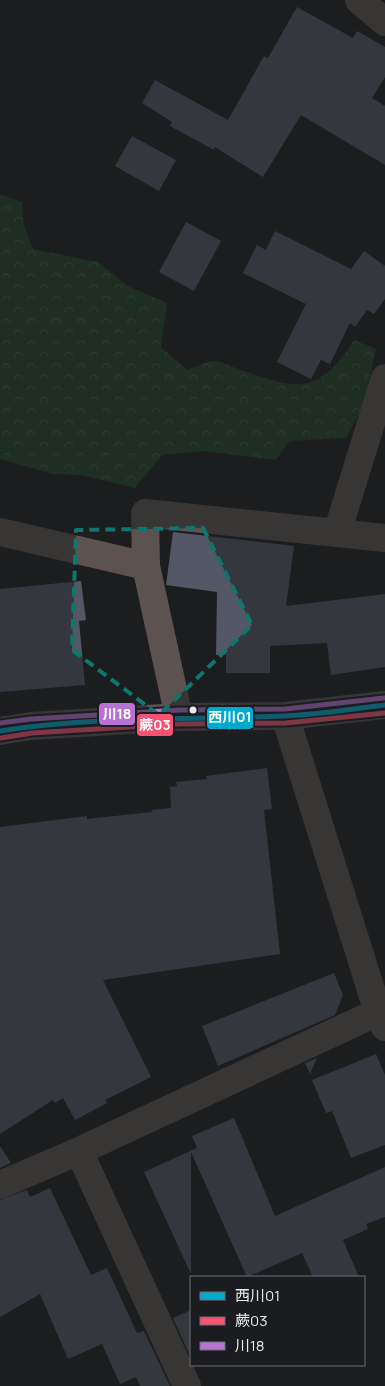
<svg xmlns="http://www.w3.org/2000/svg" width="385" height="1386" font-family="Manrope,'Noto Sans JP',sans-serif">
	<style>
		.forest { fill: url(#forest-crowns) }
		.building { fill: #545765 }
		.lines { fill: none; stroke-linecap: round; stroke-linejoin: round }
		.minor { stroke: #5c5250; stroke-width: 28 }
		.major { stroke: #5d5352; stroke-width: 28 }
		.bus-1-casing { stroke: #1b1c20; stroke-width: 9 }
		.bus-2-casing { stroke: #1b1c20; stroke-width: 9 }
		.bus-3-casing { stroke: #1b1c20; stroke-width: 9 }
		.bus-1 { stroke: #00a9ce; stroke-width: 5 }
		.bus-2 { stroke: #f65372; stroke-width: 5 }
		.bus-3 { stroke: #b673d3; stroke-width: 5 }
		.marked { fill: none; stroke: #0f766e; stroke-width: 4; stroke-dasharray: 10 6; stroke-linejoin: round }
		.bus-dot { fill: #e9eaed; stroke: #1b1c20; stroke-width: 2 }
		.line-badge { stroke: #1b1c20; stroke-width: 2 }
		.badge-label { font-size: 14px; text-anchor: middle; font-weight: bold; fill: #fff }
	</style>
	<defs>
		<pattern id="forest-crowns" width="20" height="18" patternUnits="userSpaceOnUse" patternTransform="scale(1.25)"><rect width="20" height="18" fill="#234326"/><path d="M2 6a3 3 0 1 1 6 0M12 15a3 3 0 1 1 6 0" fill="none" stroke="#435e46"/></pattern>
	</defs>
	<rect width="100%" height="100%" fill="#1c1d1f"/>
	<path class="forest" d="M0,194L22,202L24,226L33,249L98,262L128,286L167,303L161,347L187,370C195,367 204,363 212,361C220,360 233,367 241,370C298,390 319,395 354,340L376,349L364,405L346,438L290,441L275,460L204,451L162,455L135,488L81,475L52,474L0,459Z"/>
	<path class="building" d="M297,7L353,38L357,31L385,47V77L372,98L385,106V165L301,115L263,177L215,147L214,150L170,126L172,122L142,103L155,80L228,120L264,56L268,58Z
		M132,136L176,160L159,191L115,166Z
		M186,222L221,241L194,291L159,272Z
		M275,231L351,269L364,251L385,266V299L374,314L367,310L355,327L350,323L330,364L321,360L311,379L277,362L306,304L243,273L257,245L266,250Z
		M173,532L294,546L286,606L385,594V667L331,675L327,643L270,646V673H226V655H216L217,592L166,585Z
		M81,581L86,620L79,621L85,685L0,692V589Z
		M267,768L272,809L264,810L280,954L103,980L151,1077L105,1100L107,1103L75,1120L63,1098L55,1103L53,1100L0,1134V827L87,816V819L152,812V810L171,808L170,787L177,786L176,782L207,779L206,776Z
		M334,973L343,995L335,1015L218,1066L202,1026Z
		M376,1054L385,1075V1145L351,1158L332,1111L326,1113L312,1080Z
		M317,1058L310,1074L305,1063Z
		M234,1118L275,1216L385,1167V1217L366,1224L368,1229L343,1240L359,1277H313L302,1253L247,1277L191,1152V1274L144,1172L197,1148L192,1136Z
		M0,1146L11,1163L0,1168Z
		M50,1188L91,1275L107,1268L137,1333L144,1331L170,1386H140L136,1377L120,1384L102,1344L68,1359L40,1294L0,1317V1200L27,1190L30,1197Z
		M191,1310V1358L173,1318Z"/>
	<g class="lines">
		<path class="minor" d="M359,0L385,22
			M385,378L337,533L385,538
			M0,532L146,566
			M285,716L378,1012L385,1027
			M179,717L146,566L145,513L337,533
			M79,1151L187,1386
			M0,1185L79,1151L378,1012"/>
		<path class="major" d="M0,731L31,726L179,717L285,716L385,705"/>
		<g class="bus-1-casing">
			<path id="bus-1" d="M0,731C94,716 189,720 283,716C317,715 351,709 385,705"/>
		</g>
		<g class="bus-2-casing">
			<path id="bus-2" d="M1,738L32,733L179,724L286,723L385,713"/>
		</g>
		<g class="bus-3-casing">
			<path id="bus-3" d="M0,723L31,719L179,710L285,709L384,698"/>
		</g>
		<use href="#bus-1" class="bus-1"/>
		<use href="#bus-2" class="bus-2"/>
		<use href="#bus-3" class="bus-3"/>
	</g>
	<path d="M0 0H385V1386H0ZM203,528L252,625L159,715L72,650L76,530Z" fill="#1c1d1f" fill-opacity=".55" fill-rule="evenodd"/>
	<path class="marked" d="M203,528L252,625L159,715L72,650L76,530Z"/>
	<circle class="bus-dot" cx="193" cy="710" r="4.5"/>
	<g class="line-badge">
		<rect x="98" y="702" width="38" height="24" rx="5" fill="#b673d3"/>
		<rect x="206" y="706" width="48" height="24" rx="5" fill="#00a9ce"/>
		<rect x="136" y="713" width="38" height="24" rx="5" fill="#f65372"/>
	</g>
	<g class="badge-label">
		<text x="117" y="719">川18</text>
		<text x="230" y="722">西川01</text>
		<text x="155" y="730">蕨03</text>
	</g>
	<rect x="190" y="1276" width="175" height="90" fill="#1b1c20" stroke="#6d6e72"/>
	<rect x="200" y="1292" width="25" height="8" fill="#00a9ce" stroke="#6d6e72"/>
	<text x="235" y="1301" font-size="15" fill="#e9eaed">西川01</text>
	<rect x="200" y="1317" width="25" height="8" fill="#f65372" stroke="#6d6e72"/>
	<text x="235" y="1326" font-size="15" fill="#e9eaed">蕨03</text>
	<rect x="200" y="1342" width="25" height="8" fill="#b673d3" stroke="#6d6e72"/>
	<text x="235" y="1351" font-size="15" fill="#e9eaed">川18</text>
</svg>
